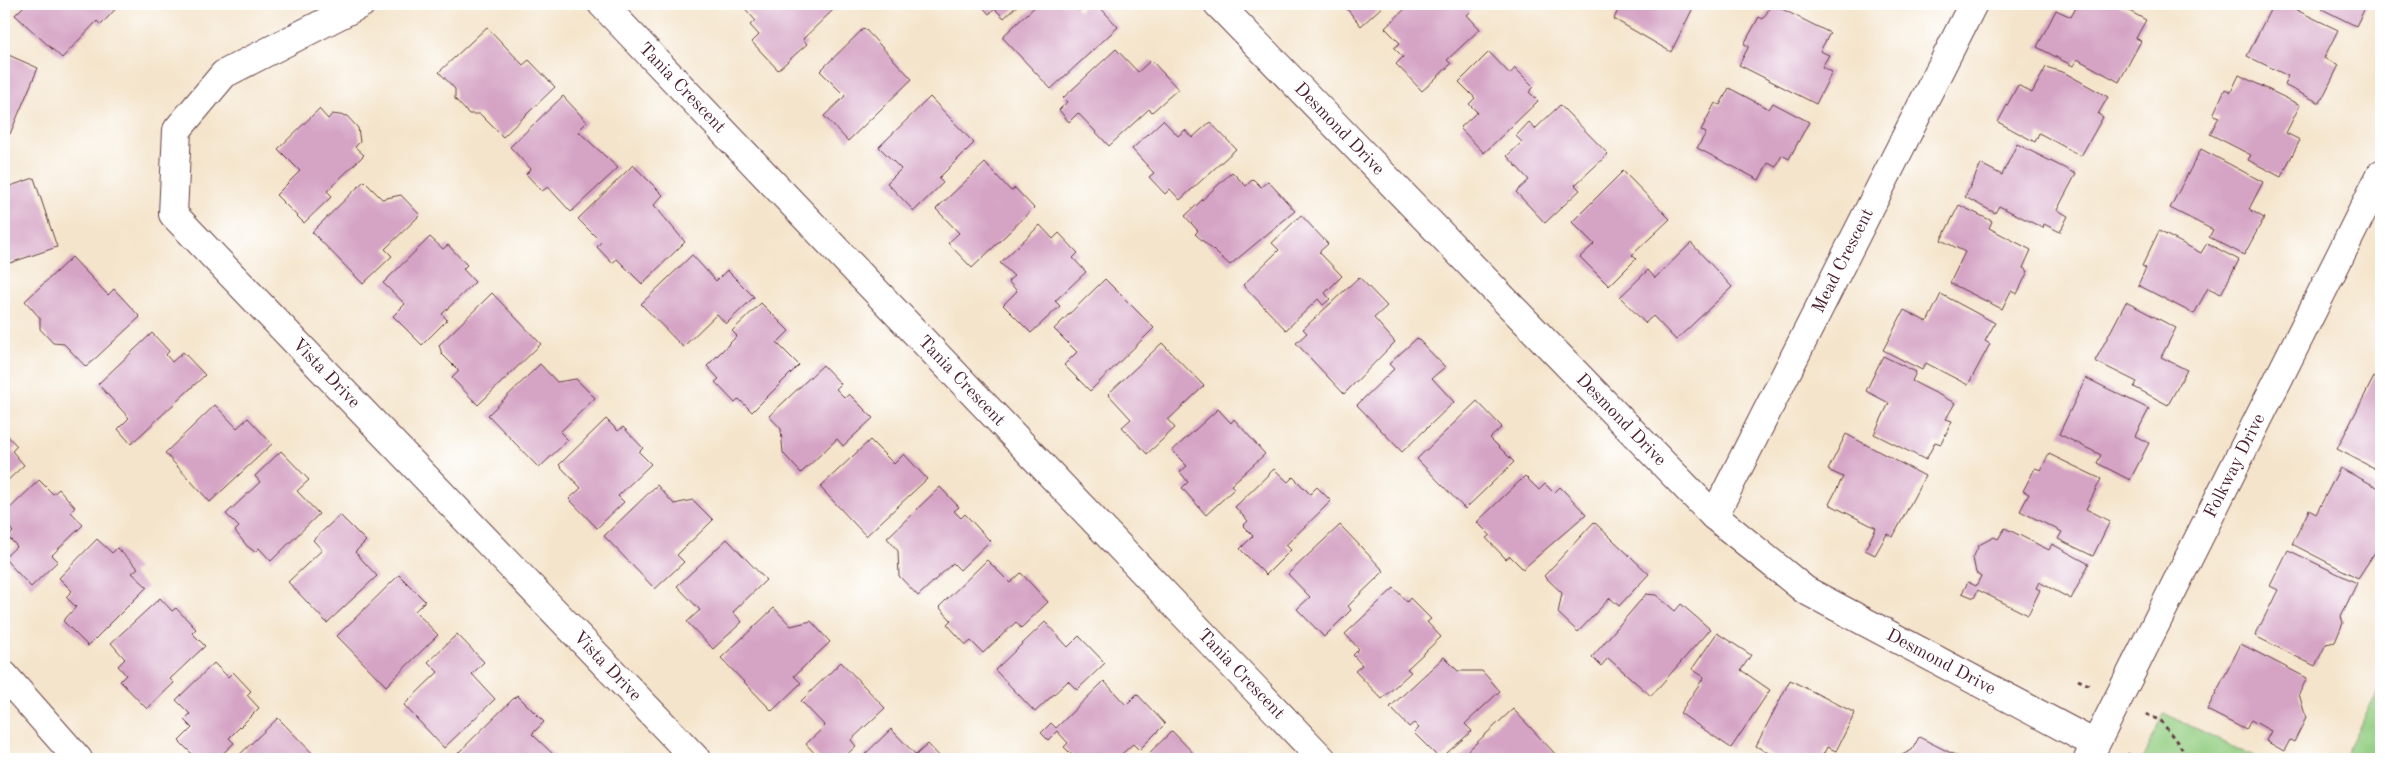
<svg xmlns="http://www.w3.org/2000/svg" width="2385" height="763" font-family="'Old Standard TT',serif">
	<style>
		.green { fill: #95cf84; stroke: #707758 }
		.building { fill: #d5a4c5 }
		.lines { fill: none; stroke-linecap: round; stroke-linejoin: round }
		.street-casing { stroke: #643d43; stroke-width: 30 }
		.path { stroke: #643d43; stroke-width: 3; stroke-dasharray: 4 4; stroke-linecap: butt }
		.street { stroke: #fff; stroke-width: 28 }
		.labels { text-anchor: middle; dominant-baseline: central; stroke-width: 5; stroke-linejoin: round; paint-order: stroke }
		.street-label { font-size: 18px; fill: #4a1f2b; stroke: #fff }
	</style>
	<rect width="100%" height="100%" fill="#fff"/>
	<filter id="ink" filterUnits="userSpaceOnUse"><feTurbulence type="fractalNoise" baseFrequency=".02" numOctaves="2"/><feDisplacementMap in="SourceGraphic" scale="10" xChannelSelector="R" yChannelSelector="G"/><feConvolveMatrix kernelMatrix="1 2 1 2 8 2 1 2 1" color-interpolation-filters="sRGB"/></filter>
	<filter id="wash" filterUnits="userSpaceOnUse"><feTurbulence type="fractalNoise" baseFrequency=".0096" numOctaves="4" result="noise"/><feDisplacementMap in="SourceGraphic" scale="20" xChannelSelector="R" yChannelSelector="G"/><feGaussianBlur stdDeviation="1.12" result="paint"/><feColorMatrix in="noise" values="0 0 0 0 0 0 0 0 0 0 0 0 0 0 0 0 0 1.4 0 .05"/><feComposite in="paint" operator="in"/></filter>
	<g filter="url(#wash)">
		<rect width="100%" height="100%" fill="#f4e4cb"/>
		<path class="green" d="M2381,684V759H2343Z
			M2164,713L2258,759H2143Z"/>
		<g id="blocks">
			<path class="building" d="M26,4H120L101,25L97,21L62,58L15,15Z
				M743,4H833L836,7L803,39L807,44L778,70L752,42L759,35L750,25L755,20L742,5Z
				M980,4H1019L1004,18L995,9L989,14Z
				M1038,4H1073L1079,11L1086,4H1097L1118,27L1051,89L1002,37Z
				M1343,4H1385L1361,26Z
				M1410,4H1464L1471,11L1467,15L1480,29L1447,60L1451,64L1422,91L1396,64L1403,57L1394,48L1400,43L1385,28Z
				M1617,4H1695L1671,52L1614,19L1618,10L1614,8Z
				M1772,4L1830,33L1820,51L1829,55L1822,67L1832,72L1816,104L1739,65L1749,46L1744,44L1759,17L1763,19Z
				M2078,4H2116L2146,20L2136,38L2141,41L2119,82L2077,59L2073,66L2037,47L2056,10L2071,17Z
				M2273,4H2284L2338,30L2324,58L2339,65L2320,103L2284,85L2288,76L2247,56Z
				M2325,4H2367L2356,26L2322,9Z
				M487,27L523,65L529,60L555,87L503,137L480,114H469L455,99V89L439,72Z
				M864,28L912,79L848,141L824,116L845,96L820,71Z
				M1116,49L1138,72L1151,60L1178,89L1152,112L1149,109L1109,146L1078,113L1069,122L1059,110L1067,102L1063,98Z
				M1489,52L1510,74L1515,68L1534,87L1529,92L1538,101L1484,153L1460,128L1477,112L1469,104L1475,98L1459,82Z
				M4,53L38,68L10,134L4,132Z
				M2046,67L2065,73L2108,97L2098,114L2103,117L2081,156L2039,133L2035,142L1998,122L2018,85L2032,93Z
				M2239,75L2300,105L2286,133L2300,140L2281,177L2248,160L2251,155L2210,134L2219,117L2213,115L2225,89L2231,92Z
				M1729,88L1769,109L1773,103L1809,122L1789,159L1782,155L1776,167L1768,163L1759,180L1697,148L1706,133L1701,130L1715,103L1720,105Z
				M563,96L587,122L578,131L618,168L571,212L548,187L542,191L526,174L531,169L510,147Z
				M930,97L974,143L939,178L943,183L914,211L887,183L901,169L879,147Z
				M1560,105L1608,154L1575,185L1580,190L1545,223L1516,192L1529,180L1507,156L1522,142L1516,136L1529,122L1535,129Z
				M319,109L328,119L332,114L347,116L358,128L360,142L355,147L364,155L327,191L332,196L304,223L276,195L300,171L278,149Z
				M1163,120L1178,136L1185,130L1192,138L1210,122L1236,149L1180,200L1170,189L1165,194L1149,177L1154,173L1132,149Z
				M2017,144L2076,174L2057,210L2068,216L2060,232L2044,224L2043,228L1999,206L1995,213L1965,197L1981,164L2002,175Z
				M2201,149L2263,182L2249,209L2264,218L2244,255L2209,237L2213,230L2170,208Z
				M985,163L1011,191L1015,188L1034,208L972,268L948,243L959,233L936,209Z
				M633,165L663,195L654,205L685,242L642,284L617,259L612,263L597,247L601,242L578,219Z
				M1623,171L1670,219L1632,255L1636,259L1609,286L1580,257L1594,244L1572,222Z
				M1232,172L1246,186L1253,179L1261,187L1268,181L1295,211L1230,265L1195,234L1198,231L1185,216Z
				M34,178L57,247L4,265V188Z
				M364,181L382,199L401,195L420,215L385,249L392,256L363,284L312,232Z
				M1959,205L1992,221L1989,228L2031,250L2023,268L2028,271L2017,294L2011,291L2002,309L1950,283L1965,252L1941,240Z
				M1301,215L1328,244L1319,252L1342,276L1325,293L1330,299L1323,305L1318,299L1286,330L1243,285L1279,250L1272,243Z
				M1040,225L1053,239L1059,233L1078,253L1073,258L1086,272L1055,301L1060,306L1031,333L1003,305L1017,291L1008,281L1014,276L1000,263Z
				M2159,231L2201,253L2207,243L2239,260L2221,294L2208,288L2194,314L2138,285L2146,268L2142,266Z
				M430,237L443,249L448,245L467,265L463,269L475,282L442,314L447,320L422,345L393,316L405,304L383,283Z
				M1691,243L1732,287L1676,340L1653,316L1645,323L1620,297L1648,270L1655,278Z
				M692,255L716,281L727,270L754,297L726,324L717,314L683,347L641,304Z
				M72,257L108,295L114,289L140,317L86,367L64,344L53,343L40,329V318L25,301Z
				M1359,277L1387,306L1374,318L1395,342L1344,394L1296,343L1307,333L1303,329Z
				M1105,279L1154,328L1090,391L1064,365L1077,352L1054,329Z
				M492,293L541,344L478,405L452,378L459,371L442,354L439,345Z
				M1941,294L1995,323L1985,341L1990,344L1968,385L1926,363L1922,370L1883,350L1904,310L1927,322Z
				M2126,302L2176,328L2161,357L2187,370L2168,405L2134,387L2137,382L2095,361Z
				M761,303L789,331L777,343L799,365L752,412L739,399L735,403L715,382L719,379L707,366L737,336L732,331Z
				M152,333L169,351L166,355L172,362L183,352L205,375L131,444L118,429L129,418L98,384Z
				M1417,338L1445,367L1432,378L1454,402L1402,452L1357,405L1394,369L1389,364Z
				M1162,343L1204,386L1168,420L1175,428L1147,454L1122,427L1131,419L1108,394Z
				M1883,356L1916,372L1912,381L1955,403L1946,419L1952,421L1941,444L1935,442L1926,460L1874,434L1889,403L1866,391Z
				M540,364L557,382L576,379L595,398L560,432L568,440L539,468L488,415Z
				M823,365L841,384L836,389L845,398L849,394L873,418L843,446L837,439L801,473L783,453L781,429L769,416Z
				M2378,369L2381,371V472L2337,449Z
				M2086,378L2149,409L2135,436L2149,443L2130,480L2097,463L2101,455L2059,434Z
				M1477,401L1502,427L1490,438L1514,462L1465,509L1417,459Z
				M215,405L237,428L248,418L272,444L210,502L165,453Z
				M1218,409L1231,423L1234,419L1265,454L1231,485L1234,489L1206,515L1182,488L1188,482L1180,472L1187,466L1172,451Z
				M606,419L618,431L623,427L643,448L639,452L651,464L618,496L624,502L597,528L569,499L581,488L559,465Z
				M4,432L17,446L12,451L24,465L4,484Z
				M1846,434L1925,476L1893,537L1887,534L1875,555L1865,550L1876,528L1829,504L1843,477L1828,470Z
				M870,440L894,464L904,454L927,479L866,536L820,487Z
				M281,451L309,480L297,491L319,514L271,561L259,548L255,552L247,546L235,531L239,527L226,514L260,482L255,476Z
				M2049,454L2101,479L2086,509L2110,521L2093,556L2058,539L2062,532L2020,511L2029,494L2023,491L2035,468L2041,470Z
				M2340,468L2381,489V543L2358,578L2292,544L2309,510L2316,514Z
				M1274,469L1288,482L1293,477L1310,494L1317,487L1331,501L1286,545L1291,550L1266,575L1240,549L1253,536L1243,526L1248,521L1235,507Z
				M1525,476L1539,490L1545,484L1554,493L1560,487L1586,514L1523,569L1510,556L1506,559L1486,538L1490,535L1477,522Z
				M39,480L53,494L59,489L75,507L71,512L83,525L52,555L58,561L31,587L4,558L17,546L8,537L13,532L4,521V514Z
				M657,485L674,504L693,500L713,520L677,555L684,562L655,589L604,536Z
				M940,487L959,507L954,511L961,518L965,514L990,541L960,570L953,563L918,596L899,576L898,551L887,538Z
				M340,515L366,541L355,552L377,576L327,623L288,582L322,550L313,540Z
				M1594,522L1649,574L1619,606L1610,598L1578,632L1558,613L1562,593L1544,576Z
				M1340,525L1384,571L1348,606L1351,610L1324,637L1297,609L1310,597L1288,574Z
				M2005,528L2049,550L2052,544L2089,564L2071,599L2039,582L2036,588L2040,590L2028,615L1978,590L1974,598L1962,593L1968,582L1976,586L1981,576L1976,573L1973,558L1979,545L1994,537L1998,539Z
				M97,539L112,553L117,548L138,568L132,573L147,587L88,646L63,621L76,607L66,597L72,591L59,578Z
				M727,539L766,580L733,612L742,622L713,649L687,622L700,610L677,586Z
				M2288,550L2357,583L2341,616L2343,623L2335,642L2326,644L2315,666L2255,636L2278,590L2270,586Z
				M987,560L1010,583L1021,573L1048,602L1021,628L1016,622L983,653L971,641L966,645L947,624L951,620L939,607Z
				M399,575L425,601L415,611L438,635L386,686L337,636Z
				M1394,588L1407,602L1410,598L1431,619L1427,622L1441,637L1407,669L1411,672L1382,699L1355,671L1362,665L1353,655L1359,649L1345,634Z
				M1646,594L1656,595L1675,611L1681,604L1710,629L1651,696L1608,658L1601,666L1592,657Z
				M160,598L172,611L176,608L196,629L192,633L205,646L170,679L174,683L147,709L120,681L126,675L118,666L125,659L111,643Z
				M774,608L791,626L811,621L830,642L794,676L801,683L772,711L721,658Z
				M1045,622L1068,647L1079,636L1105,663L1077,690L1068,681L1035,712L995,670Z
				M1717,633L1751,655L1741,670L1770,690L1731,748L1680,713L1704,677L1692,669Z
				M457,634L484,662L472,674L495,699L444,748L404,705L438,672L428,662Z
				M2241,644L2307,678L2299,694L2306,718L2294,742L2290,740L2284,751L2266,741L2271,731L2251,720L2246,730L2207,710Z
				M1444,657L1458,671H1482L1500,691L1465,724L1472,731L1440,759L1414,733L1419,728L1414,723L1409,727L1390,707Z
				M841,662L885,708L851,740L856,746L842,759H820L806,744L825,726L801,701Z
				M214,663L228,677L233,672L251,691L247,695L259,708L229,738L234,743L217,759H197L179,741L192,728L184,720L190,714L176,700Z
				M1790,680L1855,713L1836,751L1827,747L1823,755L1832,759H1779L1756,746Z
				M1104,681L1126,705L1137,694L1165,724L1139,750L1133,744L1116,759H1076L1064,747L1068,743L1057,731L1048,740L1041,733L1051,723L1056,728Z
				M517,695L544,722L532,734L555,756L552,759H456L454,757Z
				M1513,709L1560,759H1459Z
				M278,718L318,759H235Z
				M891,729L916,755L928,744L942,759H860Z
				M1172,731L1198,758L1143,759Z
				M1919,737L1963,759H1894L1912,750Z"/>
		</g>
	</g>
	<g filter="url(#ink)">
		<use href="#blocks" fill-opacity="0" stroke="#643d43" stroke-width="1"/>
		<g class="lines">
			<g class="street-casing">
				<g id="street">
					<path id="s1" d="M361,4L224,74L177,130L173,214L696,759"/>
					<path id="s2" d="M602,4L1322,759"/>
					<path id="s3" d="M1218,4L1714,516L1805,590L2095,744"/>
					<path id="s4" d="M1714,516L1973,4"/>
					<path d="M4,675L78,759"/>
					<path id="s5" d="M2088,759L2381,174"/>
				</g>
			</g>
			<path class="path" d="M2078,680L2089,685
				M2146,714L2161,721L2190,759
				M2127,754L2138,759"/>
			<use href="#street" class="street"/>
		</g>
	</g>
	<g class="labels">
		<g class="street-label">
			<text stroke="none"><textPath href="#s2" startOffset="116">Tania Crescent</textPath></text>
			<text stroke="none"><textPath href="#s3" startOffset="174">Desmond Drive</textPath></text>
			<text stroke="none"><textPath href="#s4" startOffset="286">Mead Crescent</textPath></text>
			<text stroke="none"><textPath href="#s1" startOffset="532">Vista Drive</textPath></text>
			<text stroke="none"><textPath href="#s2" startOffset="521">Tania Crescent</textPath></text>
			<text stroke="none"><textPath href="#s3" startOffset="579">Desmond Drive</textPath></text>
			<text stroke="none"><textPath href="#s5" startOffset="328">Folkway Drive</textPath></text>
			<text stroke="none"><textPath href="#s3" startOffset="984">Desmond Drive</textPath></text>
			<text stroke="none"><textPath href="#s1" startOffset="938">Vista Drive</textPath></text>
			<text stroke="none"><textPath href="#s2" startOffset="926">Tania Crescent</textPath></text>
		</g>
	</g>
	<rect width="2385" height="763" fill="none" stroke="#fff" stroke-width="20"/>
</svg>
